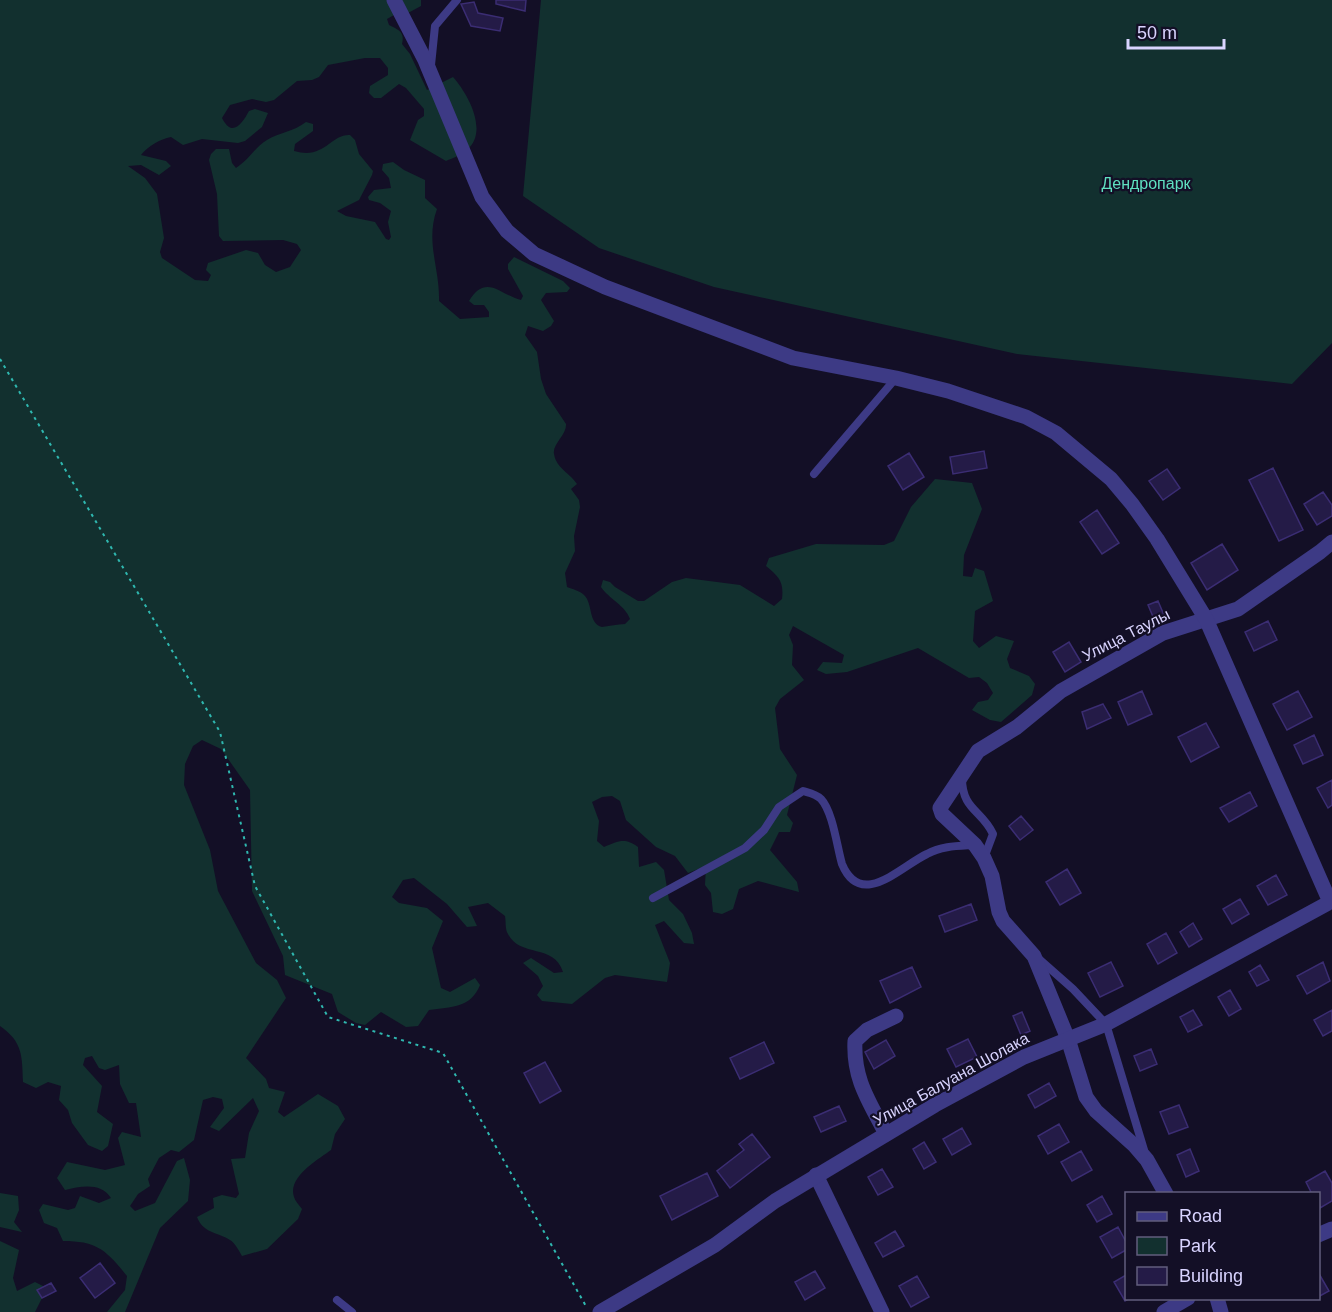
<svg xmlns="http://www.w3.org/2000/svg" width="1332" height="1312" font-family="Helvetica,sans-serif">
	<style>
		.green { fill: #12302f }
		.building { fill: #241b47; stroke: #3b2d73; stroke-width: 1.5 }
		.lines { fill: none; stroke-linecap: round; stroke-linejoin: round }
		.path { stroke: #2fb8b0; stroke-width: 2; stroke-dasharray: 3 4.5; stroke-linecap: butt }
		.service { stroke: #3d3a85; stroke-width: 8 }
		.minor { stroke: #3d3a85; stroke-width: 15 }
		.tertiary { stroke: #3d3a85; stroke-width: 15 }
		.labels { text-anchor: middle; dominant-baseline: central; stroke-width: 4.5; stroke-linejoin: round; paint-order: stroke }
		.park-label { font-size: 16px; fill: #5fe0c0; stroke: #130f26 }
		.street-label { font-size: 16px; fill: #d9d4ff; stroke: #130f26 }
	</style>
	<rect width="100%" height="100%" fill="#130f26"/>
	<path class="green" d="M0,0H421V6L408,13L394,15L387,19L389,25C399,30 405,32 402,44L410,54L427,90L453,77C468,94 489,131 467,150C462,155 453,158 446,161L410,140L418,120L424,116V109L406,88L399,84L381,98H374L369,93L370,86L388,75V68L380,58H365L328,65L319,77L312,80L297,81L274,100L266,102L252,99L230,105L222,118C232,138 242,124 249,111L255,109L268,113L262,127L245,141L238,143L202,139L183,145L171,137C160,139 148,146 141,155L166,161L171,166L159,175L141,165L128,166L145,178L157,194L164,238L160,252L162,258L195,280L208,281L211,275L206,270L208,263L246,250L258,253L265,265L276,272L290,267L301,250L297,244L283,240L223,241L219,236L217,194L209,160L211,154L216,149H229L232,163L236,168C249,160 254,148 267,140C280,132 293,132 306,122L313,124V131L295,144L294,151C325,160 330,134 350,135L355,140L359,154L373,171L372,175L359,200L337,211L346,216L375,222L386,239L389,240L391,237L388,222L391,211L380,203L369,200L368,197L374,190L391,188L389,178L382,170L383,164L393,162L404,170L425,180V198L437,209C425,242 440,268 439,301L460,319L489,317V312L484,305H474L469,301C486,272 502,296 521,300L523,296L508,269V264L514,257L563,281L570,288L567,292L546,293L541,300L554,321L551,326L543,331L528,326L525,335L537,352L541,379L546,394L566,424C567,435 552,444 554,454C556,468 571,474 577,484L571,489L579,500L580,507L574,536L575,551L565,573L567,587C572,589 580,591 584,595C593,603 588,624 602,627C604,627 619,624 625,624L630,619C625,605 609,599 601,587L603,580L610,582L615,587L638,601H644L672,582L686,578L740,585L774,606L782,599C784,581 779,577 766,566L769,558L816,544L884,545L894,541L911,507L935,479L972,483L982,509L964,555L963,576L972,577L975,568L984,571L993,601L975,611L973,641L979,648L996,636L1014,641L1007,659L1010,668L1029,676L1035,684L1032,695L1001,722L990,720L972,710L978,702L988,700L993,693L987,683L979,677L969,678L918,648L847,672L826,674L817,670L823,662L842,663L844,655L793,626L789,635L793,645L792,665L804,680L780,699L775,708L780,749L797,775L787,815L793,823L790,832H779L770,850L797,882L799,892L758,881L739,889L733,909L722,914L713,912L711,893L705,885L706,866L688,873L675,856L656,847L626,820L620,801L612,796L602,797L592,802L599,821L597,841L604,847C618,841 625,837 638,847L639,867L656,862L664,870L669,900L683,914L692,933L694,944L684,943L664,921L655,925L670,963L667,982L615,975L605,978L572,1004L542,1001L537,995L543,986L538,976L523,963L531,958L554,973L563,972C554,943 520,958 508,934C505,930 506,921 505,916L488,903L468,907L477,926L467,927L447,904L414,878L403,880L392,897L399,903L427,908L443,921L432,948L441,988L450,992L475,978L480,985C471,1008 451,1007 429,1010L418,1026L406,1027L381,1012L365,1025L356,1023L338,1012L332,994L285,975L283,956L252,891L250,790L221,749L202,740L193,746L185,764L184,785L210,850L218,891L256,963L277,980L286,998L246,1058L266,1079L269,1088L285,1092L278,1112L284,1117L318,1094L338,1106L345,1119L335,1134L331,1150C319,1159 287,1177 294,1197C295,1201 299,1205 302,1209L298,1219L267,1249L242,1256C239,1251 235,1243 230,1240C217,1232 203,1233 197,1217L214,1208L213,1198L222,1195L236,1198L239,1194L231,1159L245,1158L249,1133L259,1111L253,1098L219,1131L210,1127L224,1108L222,1099L213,1097L203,1100L194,1140L179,1152L171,1150L159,1158L148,1179L150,1186L138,1194L130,1206L135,1211L155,1203L177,1161L184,1158L190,1180L188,1201L160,1228L125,1312H107L125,1290L127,1276C106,1250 97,1241 63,1241L57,1228L44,1223L39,1210L43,1204L68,1210L75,1208L80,1196L99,1203L111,1198C101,1182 81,1186 65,1190L57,1178L67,1162L105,1170L125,1165L118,1138L122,1132L141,1137L136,1103H129L120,1084L119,1065L105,1070L99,1068L92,1056L85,1058L83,1065L102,1086L97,1112L113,1124L108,1146L102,1151L88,1145L72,1123L68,1110L59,1100L61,1086L48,1082L36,1088L23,1082C22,1056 23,1042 0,1026Z
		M541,0H1332V343L1292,384L1017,354L714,287L599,248L523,196Z
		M0,1193L18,1196L19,1210L14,1222L22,1232L0,1227Z
		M0,1241L19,1250L13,1278L17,1291L35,1282L47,1288L35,1312H0Z"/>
	<path class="building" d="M496,0H526L525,11L496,4Z
		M474,2L478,13L503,18L500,31L471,26L461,4Z
		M984,451L987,468L953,474L950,457Z
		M909,453L924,477L903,490L888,466Z
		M1273,468L1303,530L1279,541L1249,480Z
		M1167,469L1180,488L1163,500L1149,481Z
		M1323,492L1332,505V516L1317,525L1304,504Z
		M1097,510L1119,543L1102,554L1080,522Z
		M1222,544L1238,570L1207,590L1191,563Z
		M1158,601L1164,615L1154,619L1148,605Z
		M1268,621L1277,640L1254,651L1245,632Z
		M1069,642L1081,662L1065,672L1053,652Z
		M1142,691L1152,714L1128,725L1118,702Z
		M1298,691L1312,717L1287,730L1273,704Z
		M1103,704L1111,718L1087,729L1082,712Z
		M1206,723L1219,747L1191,762L1178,737Z
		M1314,735L1323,755L1303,764L1294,745Z
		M1332,780V805L1328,808L1317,788Z
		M1250,792L1257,806L1229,822L1220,808Z
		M1021,816L1033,830L1020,840L1009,826Z
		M1067,869L1081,893L1060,905L1046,882Z
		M1276,875L1287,895L1268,905L1257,886Z
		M1240,899L1249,914L1232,924L1223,909Z
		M971,904L977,920L945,932L939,916Z
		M1193,923L1202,939L1189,947L1180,932Z
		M1166,933L1177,953L1158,964L1147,944Z
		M1111,962L1123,986L1100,997L1088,973Z
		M1323,962L1330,981L1307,994L1297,976Z
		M1260,965L1269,980L1257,986L1249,972Z
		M912,967L921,987L890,1003L880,981Z
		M1230,990L1241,1009L1229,1016L1218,997Z
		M1193,1010L1202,1025L1188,1032L1180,1017Z
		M1332,1010V1031L1323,1036L1314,1020Z
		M1022,1012L1030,1031L1021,1035L1013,1016Z
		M968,1039L977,1057L956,1067L947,1049Z
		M886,1040L895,1056L874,1069L865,1052Z
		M764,1042L774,1063L740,1079L730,1058Z
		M1151,1049L1157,1064L1140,1071L1134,1056Z
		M545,1062L561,1091L540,1103L524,1073Z
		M1049,1083L1056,1096L1035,1108L1028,1095Z
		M1179,1105L1188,1127L1169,1134L1160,1112Z
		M839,1106L846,1121L821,1132L814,1117Z
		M1059,1124L1069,1142L1048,1154L1038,1136Z
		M962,1128L971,1144L952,1155L943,1139Z
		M752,1134L770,1157L730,1188L717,1171L744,1150L739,1144Z
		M924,1142L936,1162L924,1169L913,1149Z
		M1190,1149L1199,1171L1186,1177L1177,1155Z
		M1081,1151L1092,1170L1072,1181L1061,1162Z
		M882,1169L893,1187L878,1195L868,1177Z
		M1325,1171L1332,1183V1201L1320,1208L1318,1194H1312L1306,1182Z
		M707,1173L718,1196L672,1220L660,1196Z
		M1102,1196L1112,1214L1097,1222L1087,1205Z
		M1118,1227L1126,1242V1250L1112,1258L1100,1237Z
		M895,1231L904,1246L883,1257L875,1243Z
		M100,1263L115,1283L95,1298L80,1278Z
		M815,1271L825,1288L805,1300L795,1282Z
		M1318,1272L1329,1291L1318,1297Z
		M1126,1275V1298H1130L1125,1301L1114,1282Z
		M917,1276L929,1297L911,1307L899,1286Z
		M51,1283L56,1291L42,1298L37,1290Z"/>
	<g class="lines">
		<path class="path" d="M0,359L220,732L255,886L328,1017L443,1053L587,1308"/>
		<path class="service" d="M431,65L435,26L457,0
			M814,474L896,378
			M962,778C962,810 982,810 993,834L984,858
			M653,898L745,848L764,830L779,807L803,791C810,793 816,794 821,799C833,812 837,847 842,864C861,910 901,866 927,854C942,846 957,846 973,845
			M1039,959L1073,989L1106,1024L1144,1150
			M337,1300L352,1312"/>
		<path class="minor" d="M886,1134C869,1101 853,1079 855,1041L867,1030L896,1016
			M816,1175L882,1312
			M1166,1194L1147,1160L1135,1146L1096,1111L1086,1097L1068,1039L1034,956L1003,921L999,912L992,876L984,858L975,845L942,814L940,808L978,751L1017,727L1061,691L1163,633L1238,609L1320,552L1332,542
			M1318,1235L1332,1229
			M1217,1298L1221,1312
			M1164,1312L1188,1298"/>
		<path class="tertiary" d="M394,0L425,60L482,197L507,231L534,254L605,287L793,358L896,378L948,391L1026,417L1056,433L1111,479L1132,504L1157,539L1206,619L1330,902
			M600,1312L715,1245L775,1201L935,1105L1024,1057L1106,1024L1332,901"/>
	</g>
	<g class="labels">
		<g class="park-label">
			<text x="1146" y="183">Дендропарк</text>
		</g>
		<g class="street-label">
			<text transform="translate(1126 635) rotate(-27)">Улица Таулы</text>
			<text transform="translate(951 1079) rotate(-29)">Улица Балуана Шолака</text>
		</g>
	</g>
	<rect x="1125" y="1192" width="195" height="108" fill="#130f26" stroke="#625e7d" stroke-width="1.5"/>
	<rect x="1137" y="1212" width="30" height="9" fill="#3d3a85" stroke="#625e7d" stroke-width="1.5"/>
	<text x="1179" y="1222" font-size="18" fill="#d9d4ff">Road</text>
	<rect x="1137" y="1237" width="30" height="18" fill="#12302f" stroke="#625e7d" stroke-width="1.5"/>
	<text x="1179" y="1252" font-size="18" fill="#d9d4ff">Park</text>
	<rect x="1137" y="1267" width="30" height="18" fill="#241b47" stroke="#625e7d" stroke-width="1.5"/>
	<text x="1179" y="1282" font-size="18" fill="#d9d4ff">Building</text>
	<path d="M1128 39v9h96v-9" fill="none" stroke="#d9d4ff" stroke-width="3"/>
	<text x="1137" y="39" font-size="18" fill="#d9d4ff" stroke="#130f26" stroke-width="4.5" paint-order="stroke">50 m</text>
</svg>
